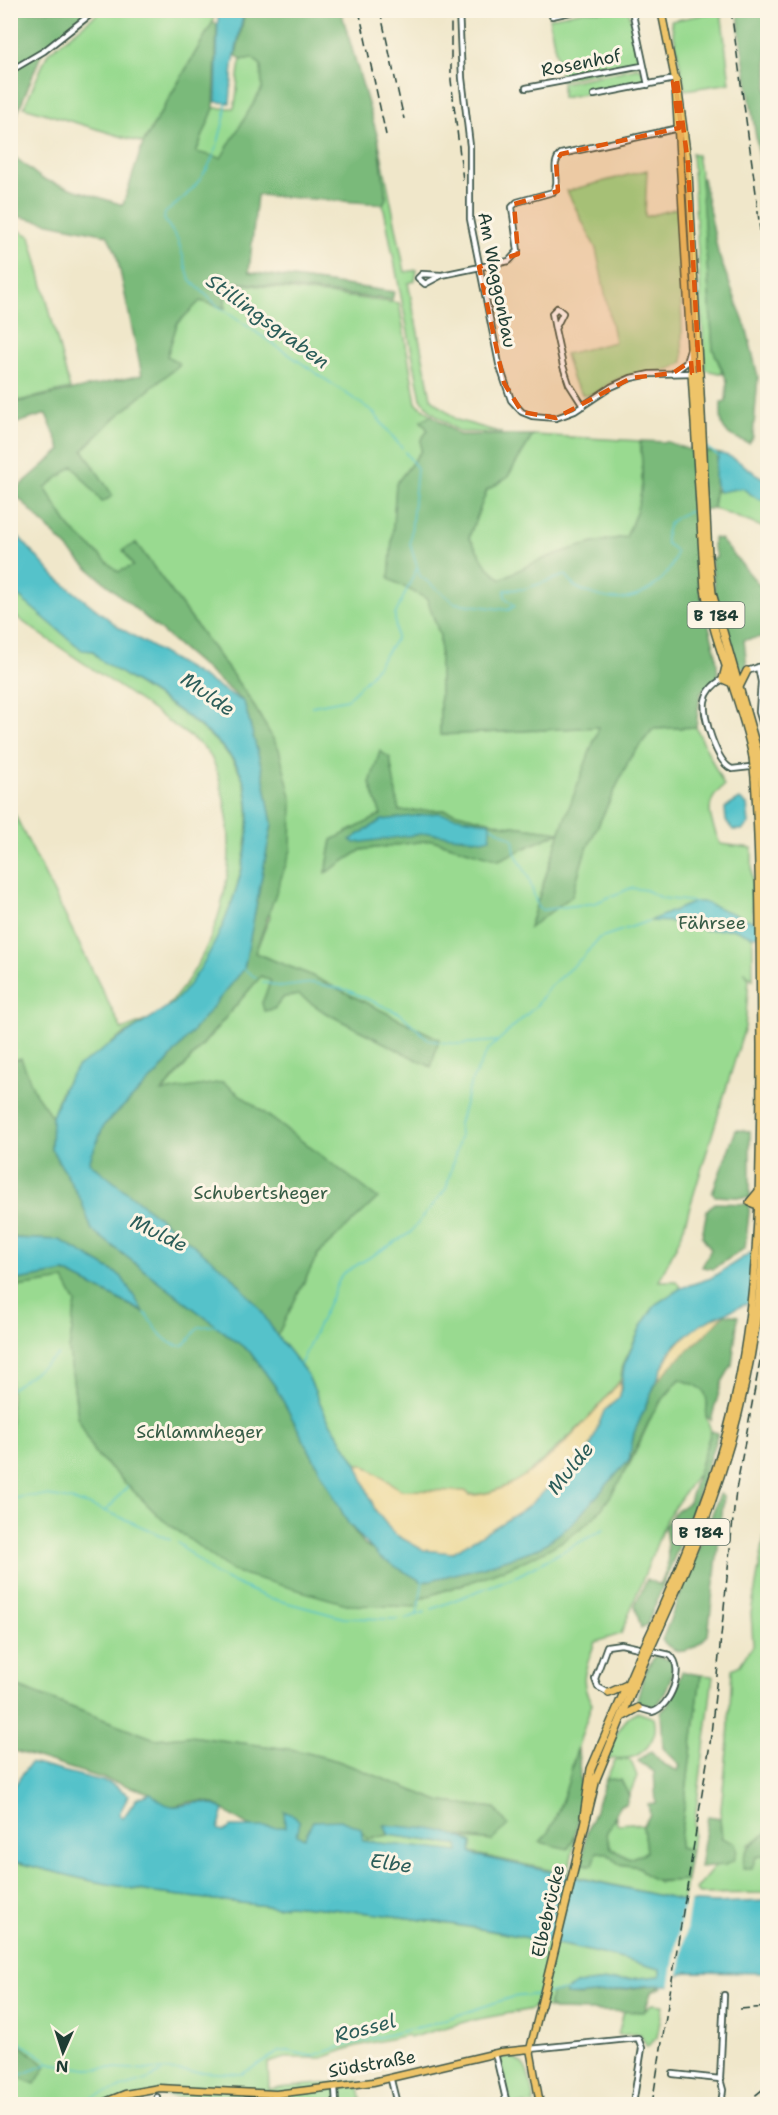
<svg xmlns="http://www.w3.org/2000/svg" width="778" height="2115" font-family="'Shantell Sans',sans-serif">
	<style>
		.green { fill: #99da90; stroke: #5c8c62; stroke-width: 1.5; fill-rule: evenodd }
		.forest { fill: #7aba7a; stroke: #4c7c57; stroke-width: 1.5 }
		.sand { fill: #eeda9e; stroke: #868c69; stroke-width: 1.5 }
		.water { fill: #55c2ca; stroke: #3a807f; stroke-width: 1.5 }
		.pier { fill: #f0e7ca }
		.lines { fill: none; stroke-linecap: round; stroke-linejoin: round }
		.stream { stroke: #55c2ca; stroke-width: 1.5 }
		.minor-casing { stroke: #3e564a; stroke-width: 8 }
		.major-casing { stroke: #3e564a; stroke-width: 9 }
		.highway-casing { stroke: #3e564a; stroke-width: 10 }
		.minor { stroke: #fff; stroke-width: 4.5 }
		.major { stroke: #eec469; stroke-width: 6 }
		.highway { stroke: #eec469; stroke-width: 7 }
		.rail { stroke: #1f3d34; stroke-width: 1.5; stroke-dasharray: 9 4.5; stroke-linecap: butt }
		.highway-bridge-casing { stroke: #3e564a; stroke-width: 10; stroke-linecap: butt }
		.highway-bridge { stroke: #eec469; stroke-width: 7 }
		.marked { fill: #de580e; fill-opacity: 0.2; stroke: #de580e; stroke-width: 4.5; stroke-dasharray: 12 8; stroke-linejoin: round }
		.labels { text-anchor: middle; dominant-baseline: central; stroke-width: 6; stroke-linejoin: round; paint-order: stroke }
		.shield { fill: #fcf5e5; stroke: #617469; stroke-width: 1.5 }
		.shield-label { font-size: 16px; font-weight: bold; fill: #1f3d34 }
		.street-label { font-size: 18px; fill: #1f3d34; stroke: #fcf5e5 }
		.park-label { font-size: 18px; fill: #375c46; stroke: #fcf5e5 }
		.water-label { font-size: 20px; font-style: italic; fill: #2c5e5a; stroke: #fcf5e5 }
	</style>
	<rect width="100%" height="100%" fill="#fcf5e5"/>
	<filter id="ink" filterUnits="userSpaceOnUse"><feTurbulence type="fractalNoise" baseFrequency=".0167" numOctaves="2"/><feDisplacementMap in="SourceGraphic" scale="12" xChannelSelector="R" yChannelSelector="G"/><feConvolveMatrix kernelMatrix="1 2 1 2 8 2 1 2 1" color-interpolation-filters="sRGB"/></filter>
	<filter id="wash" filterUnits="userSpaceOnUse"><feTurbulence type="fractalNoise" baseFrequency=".008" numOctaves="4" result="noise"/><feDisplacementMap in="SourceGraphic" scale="24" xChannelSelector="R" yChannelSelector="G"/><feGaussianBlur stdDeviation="1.35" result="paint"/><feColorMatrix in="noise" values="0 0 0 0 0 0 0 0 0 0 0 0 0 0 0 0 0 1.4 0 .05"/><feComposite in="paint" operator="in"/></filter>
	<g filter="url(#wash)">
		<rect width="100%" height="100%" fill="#f0e7ca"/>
		<path class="green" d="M101,11H214L213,22L143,143L24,107L48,53Z
			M584,11H629L640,64L561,80L549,18Z
			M721,11L730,83L685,90L671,21Z
			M252,58L261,65L262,89L222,158L196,153L214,108H234C239,92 236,76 241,60Z
			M638,68L643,71L644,78L640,83L562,98V83Z
			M378,138L405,272L417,270L415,281L408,283L431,398L457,420L502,433L459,432L431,411L421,399L383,204L386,198Z
			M692,153L697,155L701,178L713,349L723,374L705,370Z
			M647,170L645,217L678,208L683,362C666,375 644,372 624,377C608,381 598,397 583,395L573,381L565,354L615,342L596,249L567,191Z
			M10,226L30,236L70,389L18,401L10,379Z
			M226,282L399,303L416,403L432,415L421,421L428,430L421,440V451L396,484L393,531L427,599L440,636V735L600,727L560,832L529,927L572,896L584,855L630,758L653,729L696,727L724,786C701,804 711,820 720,844L752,848L753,980L744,971L749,979L745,1027L681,1236L659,1281H676L681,1288L656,1304L643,1323L623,1365L620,1381L586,1421L520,1481L487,1495L401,1491L364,1465L357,1464L326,1416L307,1374L277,1336L318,1254L377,1198L223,1082L162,1093L261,976L271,981L262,1003L274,1009L284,997L299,995L326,1013L431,1067L439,1039L308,974L255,953L270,917L250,699L136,543L133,566L118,572L70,528L45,488L73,466L102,501L112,496L83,450L115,418L180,364L167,356L177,324L200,301L225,308ZM390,758L398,811L445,810L504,825L559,832L499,860L432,840L361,850L326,872L332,840L381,815L370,783Z
			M533,435L640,441C645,482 643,500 626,537C581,543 540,558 501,579L487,566L469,537L487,490L507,478Z
			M742,488L758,499L767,500V529L713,508L716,489L719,492Z
			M11,590L82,649L93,651L99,659C141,688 207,722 235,764C273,820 221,959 174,1002C157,1017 136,1025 117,1039C105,1047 94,1059 83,1069C77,1074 67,1080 63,1087C58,1096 56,1107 52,1117L35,1093L21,1059L11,1061L10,805L122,1030C134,1024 154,1020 163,1011C218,953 242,868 222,791C219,778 215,759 205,749C194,738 178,729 165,719C115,682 61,650 11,613Z
			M64,1280L76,1303L69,1350L78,1417L94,1452L163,1520L419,1599L479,1579L562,1541L580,1528L601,1509L631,1462L655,1409L680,1379L702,1387L709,1399L706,1416L711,1431L698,1473L667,1518L621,1634L595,1642C587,1665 577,1681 592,1703L572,1765L571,1775L550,1832L540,1842L568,1848L576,1836L568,1874L471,1853L472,1843L463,1838L492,1841L495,1808L442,1802L338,1761L296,1750L190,1736L155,1739L11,1684V1288Z
			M767,1502V1833L748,1845L756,1857L767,1855V1893L699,1894L696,1889L716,1865H725L720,1818L728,1741L732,1669L740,1665L753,1644L751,1613L765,1534Z
			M701,1675L713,1676L691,1850L679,1847Z
			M637,1712L654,1718C659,1733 649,1751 633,1757C622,1761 615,1755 604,1762C612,1745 619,1720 637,1712Z
			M624,1759L631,1761L637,1776L629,1796L621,1780L606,1779L615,1761Z
			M616,1816L617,1824L632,1823L643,1826L646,1852L629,1859L611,1848L606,1834Z
			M361,1828L368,1839L389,1835L458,1845L460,1850L457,1854L363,1841Z
			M597,1852L607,1853L619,1864L639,1867L658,1882L686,1880L683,1901L578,1877L581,1864L593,1865Z
			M10,1861L87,1880L156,1893L275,1907L288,1905C414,1915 538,1936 660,1969V1976L577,1984L663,1987L651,1992L645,2011L652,2004L663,2005L657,2037L647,2047L640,2034L618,2035L624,2011L554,2010L535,2004L532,2009L468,2021L409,2038L408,2035L356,2046L322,2058H286L268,2063L269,2089L358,2080L362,2104H258L162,2096L119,2104H11V2084C18,2075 28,2076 40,2075L46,2066L11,2037Z
			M503,2057C531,2056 530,2083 534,2104H511L499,2059Z"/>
		<path class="forest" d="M11,11H94L43,50L11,129Z
			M245,11H341L378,138L386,198L383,204L257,195L249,272L394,292L392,300L226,281L225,308L200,301L177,324L167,356L180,364L115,418L83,450L113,496L102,502L73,466L45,488L70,528L118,572L133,566L123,550L136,543L250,699L279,749L292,801L291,850L255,953L308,974L439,1039L431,1067L326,1013L299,995L284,997L274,1009L264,1011L262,1003L271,981L261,976L162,1092L223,1082L378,1198L318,1254L277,1336C231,1262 154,1217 88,1162L104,1125L158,1073L244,969L272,824L262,769L244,702L82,563L13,492L61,450L46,414L11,425L10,383L18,402L142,375L116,252L107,235L11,215V154L42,179L123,205L142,146L213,22L217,24L214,108L196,152L221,158L262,89L261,65L252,58L241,60L236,55Z
			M738,11H767V207L740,36Z
			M703,178L718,253L747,330L758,377L753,437L749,443C721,433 721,431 721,402L726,401L727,381L713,349L701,179Z
			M432,415L459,435H533L507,478L487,490L469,537L487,566L501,579C540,558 581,543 626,537C643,500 645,482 640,441L668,442L689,450L691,448L720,454L717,458L713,508L694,512L699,587L716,654L718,677L700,694L696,727L653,729L630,758L584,855L572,896L529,928L560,832L499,860L432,840L361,850L326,873L332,840L381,815L370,783L380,751L390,758L399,811L445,810L504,825L560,832L599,727L440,735V636L427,599L389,579L396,484L421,451V440L428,430L421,421Z
			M713,538L720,539L767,594V636L744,640L747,668L737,667L715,593L711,559L717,557L713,547Z
			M21,1058L35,1093L52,1117L51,1148L81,1200L92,1230L250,1352L275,1386L348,1523L365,1545L423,1582L483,1567L539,1548L571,1525L629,1460L634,1433L656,1383L671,1363L725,1314L738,1316L732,1365L722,1382L711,1420L706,1416C710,1389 703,1388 680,1379C672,1389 660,1399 654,1411C637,1444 625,1478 602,1508C567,1553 473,1581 419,1599V1607L350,1605L232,1571L163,1520L94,1452L78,1417L69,1350L76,1303L64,1280L11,1288V1281L65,1272L143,1312L121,1276L60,1240L11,1238V1061Z
			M736,1130L750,1131V1198L715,1196L712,1193Z
			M715,1203L750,1204L745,1248L713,1269L702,1267L711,1249L702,1236L707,1210Z
			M711,1431L718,1433L689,1521L647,1625L641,1628L635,1605L647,1579L660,1585C671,1566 668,1548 665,1527L674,1513L689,1502Z
			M720,1494L724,1496L708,1635C692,1652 678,1659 662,1640Z
			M655,1656L672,1660C674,1675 666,1696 655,1707L636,1703L645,1671Z
			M682,1672L701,1675L679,1847L691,1850L686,1880C667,1881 650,1885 639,1867L619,1864L606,1853L597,1852L593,1865L581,1864L586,1835L606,1779L621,1780L629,1796L626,1804L620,1805L606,1834L611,1848L629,1859L646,1852L643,1826L650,1815L648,1804L656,1803L654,1772L638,1761L651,1751L663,1764L678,1771L680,1765L663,1748L661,1712L668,1705Z
			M10,1684L155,1739L190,1736L296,1750L338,1761L442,1802L495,1808L508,1825L492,1841L385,1825L388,1835L368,1839C354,1819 335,1820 313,1821L305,1838L297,1836L285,1812V1828C274,1827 259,1830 249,1826C232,1819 219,1800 200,1801C173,1801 174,1817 150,1793L11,1750Z
			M578,1748C580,1780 586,1821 568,1849L540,1842C563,1818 567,1779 578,1748Z
			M708,1816L720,1818L721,1838L735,1843L737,1851L734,1860L725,1865L700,1867Z
			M767,1833V1855L756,1857L752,1868H743C743,1848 752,1843 767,1833Z
			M664,1984L651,1992L644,2012L554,2010L549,2007L551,1993L566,1991V1995L579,1996Z
			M11,2037L46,2066L35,2084L18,2077L11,2084Z"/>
		<path class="sand" d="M725,1313C705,1339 676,1357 656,1383C669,1347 688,1326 725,1313Z
			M620,1381V1397L604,1412L589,1450L525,1509L452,1553L423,1550L394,1534L375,1510L357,1464L364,1465L401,1490L467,1491L470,1495C526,1495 586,1422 620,1381Z"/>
		<path class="water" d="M218,11H244L233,65L230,103L216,102Z
			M720,454C736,455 752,474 767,480V500L758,499L742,488L719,492C713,483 714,463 720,454Z
			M10,527L55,577L120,628L244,702L262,769L272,824L244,969L158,1073L104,1125L89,1162L230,1274L260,1309L277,1336L307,1374L326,1416L357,1464L375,1510L394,1534L423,1550L452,1553L525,1509L589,1450L604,1411L620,1397L624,1365L643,1323L656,1304L681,1288L711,1278L767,1242V1296C731,1311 695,1320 669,1352L634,1433L629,1460L571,1525L539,1548L483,1567L423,1582L380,1558L348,1523L275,1386L250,1352L92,1230L81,1200L51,1148L52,1117L64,1086L77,1067L173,1003C220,958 274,824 236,764C210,723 140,687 99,659L93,651L82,650L11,590Z
			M740,799L747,805L749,824L742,830H733L726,821L725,808Z
			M437,813L490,823V838L482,840L429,833L355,843L350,840L382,820Z
			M695,902H703L752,921L767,920V935L751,936L735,929L705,930L674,922L649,921Z
			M11,1238L60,1240L121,1276L144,1312L65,1272L11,1281Z
			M30,1763L110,1783L129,1795L119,1814L123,1818L137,1798L151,1793C181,1824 188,1788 224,1810L218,1829L223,1832L231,1827H285L284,1811L295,1816L300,1822L297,1835L304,1838L313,1821L340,1820L361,1828L363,1841L459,1852L458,1845L389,1835L384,1825C412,1828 448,1827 472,1843L471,1853L474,1855L683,1901L715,1903L767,1901V1973L687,1972L677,1976L674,1986C638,1981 602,1998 566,1995V1991L577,1984L660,1976V1969C538,1935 414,1915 288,1905L276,1907L156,1893L87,1880L11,1861L10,1787L13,1788Z"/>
		<path class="pier" d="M684,1898H691L678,1982L675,1988H669Z"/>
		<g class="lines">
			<path class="stream" d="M226,103C226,112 224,121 221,131C213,168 196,190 165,213L164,219L178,240L190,280L219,307L372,411L402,448
				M705,447L719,456
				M405,452L417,468L410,544L420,576L455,603L508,610L515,606L505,597V590L524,589L566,575C569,578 571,583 574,586C582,591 605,599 615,599C641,601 673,578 676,551L666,543C664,522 675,515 694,511
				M312,706L347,699L370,676L396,639L395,615L417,568
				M491,826L513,839L515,853L528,876L538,908L541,910L595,903L631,888L646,890L661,898L696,902
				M244,969L256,978
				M263,982L281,987L313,983L347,990L401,1014L428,1039L439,1042L459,1044L497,1041
				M145,1313C153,1323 167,1350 183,1345C190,1342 193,1332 199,1327L219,1325
				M300,1365L342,1274L410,1233L446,1189L460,1137L459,1124L471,1082L488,1050L536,1006L550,986L582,958L599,938L649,921
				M10,1390L58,1355
				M10,1500C56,1483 128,1520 170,1540
				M106,1511L127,1487
				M178,1543L216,1575L266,1597L344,1618L398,1619
				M432,1609L519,1575L604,1529
				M417,1615L423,1581
				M405,1619L425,1612
				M546,1993L568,1991
				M10,2035L49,2062
				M10,2079L50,2063L87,2069L112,2068L242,2074L279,2052L288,2051L311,2056L350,2044L428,2025L512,1997L541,1994
				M79,2104C100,2090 153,2083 163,2070
				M210,2104L211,2094"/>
		</g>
	</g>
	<g filter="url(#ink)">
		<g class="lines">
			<g class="minor-casing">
				<path id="minor" d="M459,10L462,78L470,146V219L499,364L511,400L522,412L532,416L556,418L575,411L611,387L631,378L650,374L694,373
					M632,10L648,85
					M552,16L579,10
					M10,71L44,51L96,10
					M526,88L642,66
					M594,95L675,79
					M442,275L425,284L418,278L422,274L442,275L509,261L518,251L512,207L517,202L553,192C562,180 549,165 561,154L679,128
					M555,329L552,313L557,308L563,313L555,329L563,366L569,384L583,406
					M673,373L686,363L690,349
					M758,667L761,682L759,712L768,742
					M747,671L768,664
					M723,679C714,684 707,690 705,701C702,716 717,763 732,769L768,765
					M609,1693L598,1687L595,1679L607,1646L621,1644L670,1655C686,1668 670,1708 652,1712L638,1708
					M530,2049L638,2038L642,2048L633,2104
					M495,2053L507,2104
					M673,2074L720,2079L723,2090L721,2104
					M720,2079L724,1995
					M391,2080L397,2104
					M335,2087L336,2104
					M276,2094V2104
					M155,2104L157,2097"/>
			</g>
			<g class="major-casing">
				<path id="major" d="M661,10L675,79L677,81L688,163L699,373
					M675,79L692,373
					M100,2104L125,2094L159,2088L276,2094L373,2082L501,2052L530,2049
					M540,2104L530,2049L541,2005"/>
			</g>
			<g class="highway-casing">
				<path id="highway" d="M692,373L705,589C715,647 742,700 753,757
					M699,373L708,555L712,593L759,757
					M726,667L723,679L732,683
					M739,687L747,671
					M760,1206L750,1202L760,1190
					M654,1626C686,1554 716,1482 734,1405C761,1286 761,1166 761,1045C760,956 761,866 755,778
					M660,1627C696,1548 727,1469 745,1383C771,1264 767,1143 767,1022C767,940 769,858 762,777
					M609,1693L627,1685
					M622,1717L638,1708
					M584,1816L591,1769L639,1658
					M541,2005L596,1779L645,1660"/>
			</g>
			<use href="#minor" class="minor"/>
			<use href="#major" class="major"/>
			<use href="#highway" class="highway"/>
			<path class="rail" d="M359,10L386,135
				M380,10L404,119
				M451,10V80L463,180
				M731,10L756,193L768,307
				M740,2009L768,2007
				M652,2104L710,1744L736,1490L768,1318
				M745,2104L768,2085"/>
			<g class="highway-bridge-casing">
				<path id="highway-bridge" d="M753,757L755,778
					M759,757L762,777
					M639,1658L654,1626
					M645,1660L660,1627"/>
			</g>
			<use href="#highway-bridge" class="highway-bridge"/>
		</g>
	</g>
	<path class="marked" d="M677,81L688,163L699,373H692L691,361L673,373L631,378L556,418L522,412L504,383L479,267L518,254L514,204L558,191L556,162L561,154L679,128L673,82Z"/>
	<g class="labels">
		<g class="shield">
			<rect x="687.5" y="602" width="57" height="26" rx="4.5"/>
			<rect x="672.5" y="1519" width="57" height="26" rx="4.5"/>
		</g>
		<g class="shield-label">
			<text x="716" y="615">B 184</text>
			<text x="701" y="1532">B 184</text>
		</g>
		<g class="street-label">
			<text transform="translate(581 63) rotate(-11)">Rosenhof</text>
			<text transform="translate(497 280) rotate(79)">Am Waggonbau</text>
			<text transform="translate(548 1911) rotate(-77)">Elbebrücke</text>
			<text transform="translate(372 2064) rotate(-10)">Südstraße</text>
		</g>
		<g class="park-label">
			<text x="712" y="923">Fährsee</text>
			<text x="261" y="1193">Schubertsheger</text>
			<text x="200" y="1432">Schlammheger</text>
		</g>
		<g class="water-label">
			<text transform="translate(268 321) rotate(36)">Stillingsgraben</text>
			<text transform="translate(208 694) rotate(35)">Mulde</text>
			<text transform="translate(159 1233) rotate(26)">Mulde</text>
			<text transform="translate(570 1468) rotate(-51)">Mulde</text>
			<text transform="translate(391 1863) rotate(8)">Elbe</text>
			<text transform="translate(365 2028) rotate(-15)">Rossel</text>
		</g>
	</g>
	<rect width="778" height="2115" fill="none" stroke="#fcf5e5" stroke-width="36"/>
	<g transform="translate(63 2052) rotate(183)" stroke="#fcf5e5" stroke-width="4.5" paint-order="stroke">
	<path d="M0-4.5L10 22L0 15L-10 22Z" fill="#1f3d34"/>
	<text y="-9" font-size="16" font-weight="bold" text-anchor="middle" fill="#1f3d34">N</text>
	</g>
</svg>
